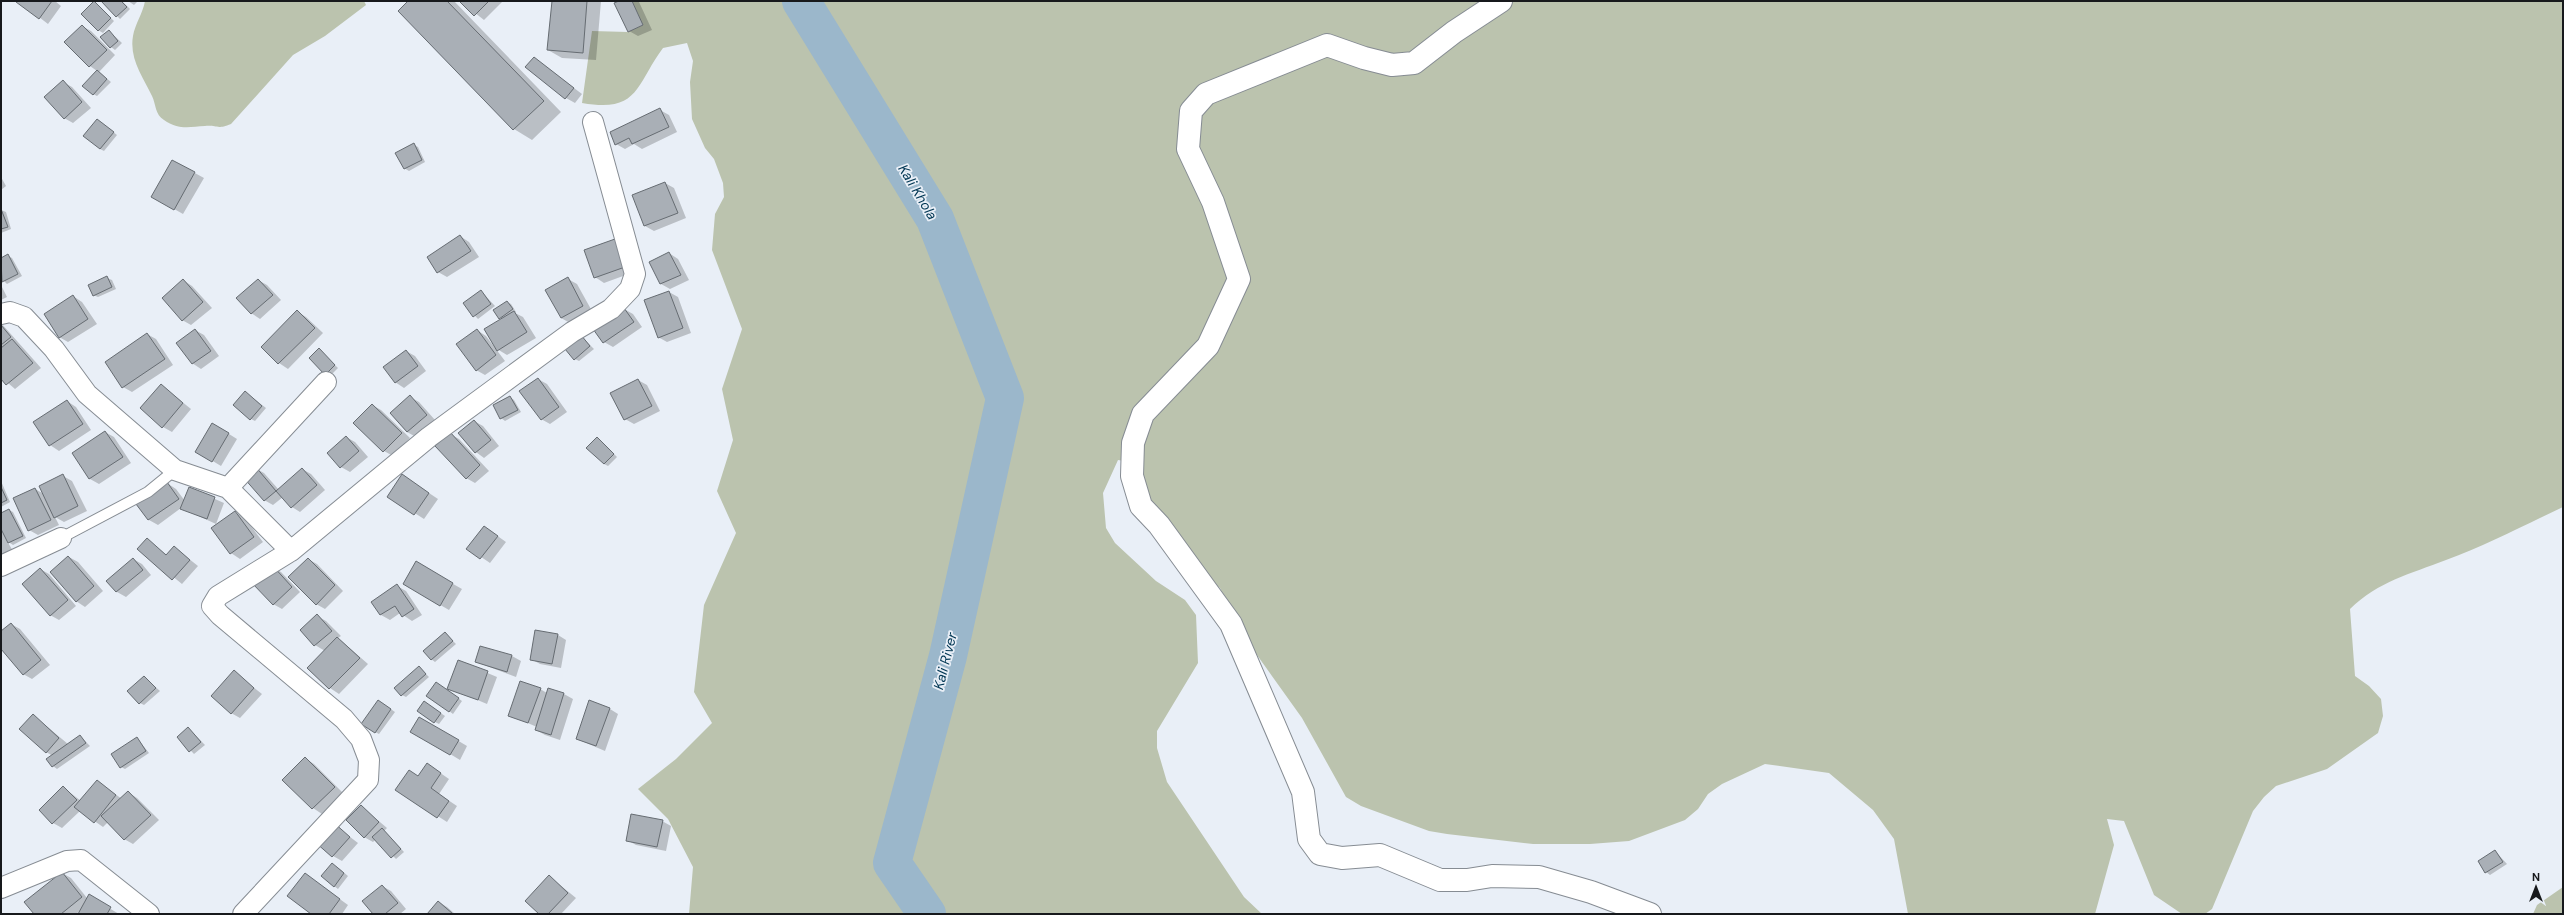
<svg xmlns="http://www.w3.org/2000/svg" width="2564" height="915" font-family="'DM Sans',sans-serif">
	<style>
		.green { fill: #bbc3ae }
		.water { fill: #9bb7cb }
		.shadow { fill: #0003 }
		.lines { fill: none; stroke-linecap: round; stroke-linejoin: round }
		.river { stroke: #9bb7cb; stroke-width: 38 }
		.building { fill: #a9afb6; stroke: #666c72 }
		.service-casing { stroke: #868c93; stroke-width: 12 }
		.minor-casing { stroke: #868c93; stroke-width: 22 }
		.tertiary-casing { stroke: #868c93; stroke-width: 24 }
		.service { stroke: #fff; stroke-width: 10 }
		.minor { stroke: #fff; stroke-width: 20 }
		.tertiary { stroke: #fff; stroke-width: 22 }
		.labels { text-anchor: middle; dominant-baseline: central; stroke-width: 3.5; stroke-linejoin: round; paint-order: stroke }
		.water-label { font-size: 14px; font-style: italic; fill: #013653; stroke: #e9eff7 }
	</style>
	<rect width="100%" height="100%" fill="#e9eff7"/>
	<path class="green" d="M145,1H364L366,5L325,36L293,55L231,124C216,130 218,125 205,126C189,127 178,130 164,120C155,115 156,104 152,96C143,77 129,59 133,36C135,24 143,13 145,1Z
		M632,1H787L792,10L815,1H2563V507C2525,525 2487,545 2446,560C2410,574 2379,581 2350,609L2355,676L2369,686L2381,699L2383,716L2378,733L2327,769L2276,786L2264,797L2253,811L2212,909L2205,914H2182L2154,895L2124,821L2107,819L2114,845L2095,914H1908L1894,839L1873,810L1829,773L1765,764L1722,784L1708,794L1698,809L1685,820L1629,841L1590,844H1533L1447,834L1429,831L1361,806L1346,797L1302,718L1242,634L1220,588L1206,578L1152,520L1137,463L1118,460L1103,493L1106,528L1115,543L1156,581L1185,600L1196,615L1198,663L1157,731V748L1167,782L1244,897L1262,914H689L693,867L668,819L638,789L676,759L712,723L694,692L704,605L736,533L717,491L733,440L722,389L742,329L712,250L715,214L724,197L723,183L714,159L705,148L692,119L690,82L693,61L687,43L663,48C635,86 639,113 582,103L592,31L628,32L643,25Z
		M2563,887V914H2533L2537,905Z"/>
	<path class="water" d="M787,1H815L792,11Z"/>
	<path class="shadow" d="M18,1H55L61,6L48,24Z
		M102,1H122L130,9L120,19Z
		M128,1H138L134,5Z
		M410,1H454L561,112L532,140L514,129L400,11Z
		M460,1H503L484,20Z
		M553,1H601L596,60L562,58L548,50Z
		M621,1L639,2L652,30L638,36L629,31Z
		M94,2L114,21L103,33L98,30Z
		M82,26L91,31L115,55L99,72L111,82L97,96L93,94L97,71L90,66L66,42Z
		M109,31L122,43L115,50L111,47Z
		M534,58L582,94L575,103L566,98Z
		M63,82L72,87L91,108L73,123L64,118Z
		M660,110L669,115L677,132L642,149L634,144L625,149L616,144Z
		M102,123L117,135L104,151L100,149Z
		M414,145L418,147L425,162L409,171L404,168Z
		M173,161L204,178L183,214L153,197Z
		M1,177L6,186L1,190Z
		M665,183L674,188L686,218L654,231L645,226Z
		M1,210L6,212L11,229L1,233Z
		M460,236L469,242L479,257L447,277L438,272Z
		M585,251L634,272L604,283L595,277Z
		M669,253L678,259L689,280L670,289L661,284L650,263Z
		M8,256L12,258L22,276L7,284L1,278V259Z
		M107,278L112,280L116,289L98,297L93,295Z
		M568,279L577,284L592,311L570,323L561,318Z
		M183,280L192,286L212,308L191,325L182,320Z
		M258,280L267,285L281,300L260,319L251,313Z
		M1,285L7,297L1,300Z
		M481,291L495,306L478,319L464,304Z
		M669,292L678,297L691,333L667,342L658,337Z
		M73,296L82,302L97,324L68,342L59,337Z
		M507,302L511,304L516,312L515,313L523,317L536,338L507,355L497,349L502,319L500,318Z
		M624,309L633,314L642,327L613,347L604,342Z
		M298,312L306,317L323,333L288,369L279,363L262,347Z
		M1,323L41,368L15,389L1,377Z
		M195,330L204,335L219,356L201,369L192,363Z
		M477,330L486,336L505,361L485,375L476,370Z
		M147,334L156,339L173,365L132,392L123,387Z
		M581,336L594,349L579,361L575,359Z
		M319,350L338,368L330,376L326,374Z
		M406,351L415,356L426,371L404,388L395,382Z
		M538,379L547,384L567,412L550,424L541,419Z
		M638,380L647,385L660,411L634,424L625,419Z
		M161,385L191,409L172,432L163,427Z
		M245,392L266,408L255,421L251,419Z
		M410,397L419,402L435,420L416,437L407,432L391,413Z
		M510,397L514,400L521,412L505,421L501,418Z
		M67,401L76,407L91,430L59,451L50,445Z
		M372,405L381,410L410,438L393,456L384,451L355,423Z
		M474,421L483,426L499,446L484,458L476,452Z
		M213,424L237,439L221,466L196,451Z
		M105,432L114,437L131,463L99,484L90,479L73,454Z
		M450,434L459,439L489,471L475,483L466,478Z
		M346,437L355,442L368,457L350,472L341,467Z
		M601,441L617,457L608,466L604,464Z
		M255,468L264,473L279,490L302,469L311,474L325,490L300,512L292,507L283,497L273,505L264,500Z
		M63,476L72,481L87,511L64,522L55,517L59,525L38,535L29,530L35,489L44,494Z
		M1,481L10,502L1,507Z
		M411,481L438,499L424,519L388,496Z
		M167,483L176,489L185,501L190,488L224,503L216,524L181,508L158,525L149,520L138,504Z
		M9,510L13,512L26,538L13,545L7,541L13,551L1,557V514Z
		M235,512L244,517L263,542L240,559L231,553L213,529Z
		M485,527L506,542L490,563L468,548Z
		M147,540L167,555L174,547L198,566L182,584L139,549Z
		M69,557L78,562L103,591L85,607L76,601Z
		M133,559L142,564L151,575L126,597L117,592L107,581Z
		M308,559L317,564L343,591L325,609L316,604Z
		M416,563L462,589L449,610L404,584Z
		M272,567L281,572L300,592L282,609L273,604Z
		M40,569L49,574L76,606L59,620L50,615Z
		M397,586L406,591L422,615L412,621L400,613L390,620L381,615L372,602Z
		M317,616L326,621L341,636L338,638L368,664L339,694L330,688L308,668L325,651L315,645Z
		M11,624L20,629L50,665L32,679L23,674L3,650L1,652V632Z
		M445,633L456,644L435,662L431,659Z
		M558,635L566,640L561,668L540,664L531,659Z
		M480,647L512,656L521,661L516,677L476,662Z
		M459,661L497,677L487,704L449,688Z
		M419,667L429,677L406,697L402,695Z
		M234,672L262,694L240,718L231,713Z
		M144,677L160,691L144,705L140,703Z
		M441,686L462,701L453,714L449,711Z
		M540,689L547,693L549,689L564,694L573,699L560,740L545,735L536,730L537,727L509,715Z
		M382,703L395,712L379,734L375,732Z
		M429,705L445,716L439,724L435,722Z
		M610,709L618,714L605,751L577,739Z
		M33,715L68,744L80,736L90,746L57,769L53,766V756L46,752Z
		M420,718L467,746L460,760L412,731Z
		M188,728L205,745L194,754L178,737Z
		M137,738L149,753L125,769L121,767Z
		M305,758L314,764L343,793L322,814L313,808L284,780Z
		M436,770L449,779L439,794L457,806L447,822L397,790Z
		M97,781L122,799L128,792L137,798L159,820L133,844L124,839L108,822L103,827L80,811L62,828L53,823L40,810L63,787L81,801Z
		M361,806L387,828L384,831L404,852L396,859L376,839L373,842L364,837Z
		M662,821L671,826L666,851L636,845L627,840Z
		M333,824L358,843L342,861L333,856Z
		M2495,851L2507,864L2490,875L2486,872Z
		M336,866L348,876L338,889L334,886Z
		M62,873L71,878L87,898L89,896L119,914H79L81,910L76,914H35Z
		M305,874L348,905L342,914H313Z
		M549,876L576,898L561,914H541Z
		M382,886L391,891L406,909L400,914H374Z
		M439,902L447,907L455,914H428Z"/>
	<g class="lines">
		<path class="river" d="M801,1L935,219L1005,398L948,656L892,863L927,914"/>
	</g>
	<path class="building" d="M17,1H52L39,19L16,2Z
		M94,1L111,18L98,31L81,14Z
		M101,1H121L127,7L116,17Z
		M408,1H447L544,101L513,130L398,11Z
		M459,1H489L474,16Z
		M552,1H587L583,53L547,50Z
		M619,1H632L643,25L628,32L614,3Z
		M82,25L107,50L89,67L64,42Z
		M109,30L118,41L110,48L100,37Z
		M534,57L574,88L565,99L525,67Z
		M97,70L107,79L93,95L82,86Z
		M63,80L82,102L64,119L44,97Z
		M660,108L669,127L632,144L629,138L615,145L610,132Z
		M97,119L114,132L100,149L83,136Z
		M414,143L422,160L404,169L395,153Z
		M172,160L195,172L174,210L151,197Z
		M665,182L678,213L644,226L632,195Z
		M1,209L8,227L1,229Z
		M460,235L471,251L437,273L427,257Z
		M615,239L625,267L594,278L584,250Z
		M669,252L681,275L660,284L649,262Z
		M8,254L18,274L2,282L1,258Z
		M107,276L112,287L93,296L88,285Z
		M568,277L583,306L561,318L545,290Z
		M183,279L203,302L182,321L162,298Z
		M258,279L273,295L251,314L236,298Z
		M481,290L491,304L473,317L463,303Z
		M669,291L683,328L658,338L644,300Z
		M73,295L88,319L59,338L44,314Z
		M507,301L513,309L499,319L493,310Z
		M624,308L634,322L603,343L593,329Z
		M297,310L315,328L278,364L261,347Z
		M514,311L527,332L497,351L484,329Z
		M1,325L11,337L1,345Z
		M195,329L211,351L192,364L176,343Z
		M477,329L496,355L476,371L456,344Z
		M147,333L165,359L122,388L105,362Z
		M581,335L590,346L574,360L565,349Z
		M12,339L33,363L6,385L1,379V348Z
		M319,348L335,365L325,375L309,358Z
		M406,350L418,366L395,383L383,367Z
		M538,378L559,407L541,420L519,391Z
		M638,379L652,406L624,420L610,393Z
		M161,384L183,403L162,428L140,408Z
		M245,391L262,406L250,420L233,405Z
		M410,395L427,415L407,432L390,413Z
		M510,396L518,410L500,419L493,405Z
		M67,400L83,424L49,446L33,422Z
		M372,404L402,433L383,452L353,423Z
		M474,420L491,440L475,453L458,433Z
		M212,423L229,433L212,462L195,452Z
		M105,431L123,457L89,479L72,453Z
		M450,432L480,465L466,479L435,446Z
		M346,436L359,451L340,468L327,453Z
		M597,437L614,454L604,464L586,448Z
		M255,466L276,491L264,501L243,477Z
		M302,468L317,485L291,508L276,491Z
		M63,474L78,506L54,518L39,486Z
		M402,474L429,493L414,515L387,497Z
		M167,482L179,499L148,520L136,504Z
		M1,487L7,500L1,503Z
		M189,487L215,497L207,519L180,509Z
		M35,488L51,520L28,531L13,498Z
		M9,509L23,536L8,543L1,529V513Z
		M235,511L254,537L230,554L211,528Z
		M484,526L498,536L480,559L466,549Z
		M147,538L166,555L174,546L190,560L172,580L137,549Z
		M68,556L94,586L76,602L50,572Z
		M133,558L143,570L116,592L106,581Z
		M308,558L335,585L316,605L288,577Z
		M416,561L453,583L440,606L403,584Z
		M272,565L292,587L273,605L252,583Z
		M40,568L68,600L50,616L22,584Z
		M397,584L414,609L402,617L395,606L380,615L371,602Z
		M317,614L332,631L314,646L300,630Z
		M11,623L41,660L23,675L1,649V631Z
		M535,630L558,634L552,664L530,660Z
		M445,632L453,641L431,660L423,651Z
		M337,637L360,658L329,689L307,668Z
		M480,646L512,655L507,672L475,662Z
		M458,660L488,671L478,700L447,689Z
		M419,666L426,674L401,696L394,688Z
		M234,670L254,688L231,714L211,696Z
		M144,676L156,688L139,704L127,691Z
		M520,681L541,688L528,723L508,716Z
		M436,682L459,698L449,712L426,696Z
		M548,688L564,693L551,735L535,730Z
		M378,700L391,709L375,733L361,724Z
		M589,700L610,708L596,746L576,739Z
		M424,701L441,713L434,723L417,711Z
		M33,714L59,738L46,753L19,729Z
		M419,717L459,740L450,755L410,732Z
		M188,727L201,742L189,752L177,737Z
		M80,735L86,743L52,767L46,759Z
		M137,737L146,751L120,768L111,754Z
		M305,757L335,787L312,809L282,780Z
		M427,763L441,773L431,788L449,801L437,818L395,790L409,770L418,776Z
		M97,780L116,795L94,823L74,807Z
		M63,786L77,800L52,824L39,810Z
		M128,791L151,815L124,840L101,816Z
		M361,805L379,822L364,838L346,820Z
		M631,814L663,820L657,847L626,841Z
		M333,822L350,837L332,857L315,842Z
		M382,828L401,849L391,858L372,837Z
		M2495,850L2503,862L2485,873L2478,861Z
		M332,863L344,873L334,887L321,876Z
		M62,872L82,897L61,914H34L24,902Z
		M305,873L340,899L329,914H311L287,896Z
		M549,875L568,893L548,914H539L525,901Z
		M382,885L398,903L385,914H373L362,901Z
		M89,894L111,907L107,914H78Z
		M438,901L453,914H427Z"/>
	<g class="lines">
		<g class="service-casing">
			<path id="service" d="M61,538L148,492L175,470"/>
		</g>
		<g class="minor-casing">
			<path id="minor" d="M1,314L10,312L24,317L54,349L87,394L175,470L228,488L291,551
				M228,488L326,382
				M1,566L61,538
				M1,888L67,861L81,860L149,914
				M243,914L368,780L369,760L361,739L344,719L220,615L212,606L218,596L291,551L429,437L572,332L611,309L630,289L635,274L593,122"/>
		</g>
		<g class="tertiary-casing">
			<path id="tertiary" d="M1501,1L1454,32L1414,63L1392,65L1364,58L1327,45L1206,94L1191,111L1188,149L1213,202L1239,279L1208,346L1143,414L1133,443L1132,476L1141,506L1159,525L1231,624L1303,792L1309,839L1320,854L1342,858L1380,855L1440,880H1467L1492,876L1539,877L1591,892L1650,914"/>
		</g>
		<use href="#service" class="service"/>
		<use href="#minor" class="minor"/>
		<use href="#tertiary" class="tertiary"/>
	</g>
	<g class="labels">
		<g class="water-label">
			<text transform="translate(918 192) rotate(59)">Kali Khola</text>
			<text transform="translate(945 661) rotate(-76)">Kali River</text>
		</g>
	</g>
	<rect width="2564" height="915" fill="none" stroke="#17191c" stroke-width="4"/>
	<g transform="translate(2536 887)" stroke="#e9eff7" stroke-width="3" paint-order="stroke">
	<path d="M0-3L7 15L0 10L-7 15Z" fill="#17191c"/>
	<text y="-6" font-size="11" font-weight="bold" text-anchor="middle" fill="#17191c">N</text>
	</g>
</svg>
